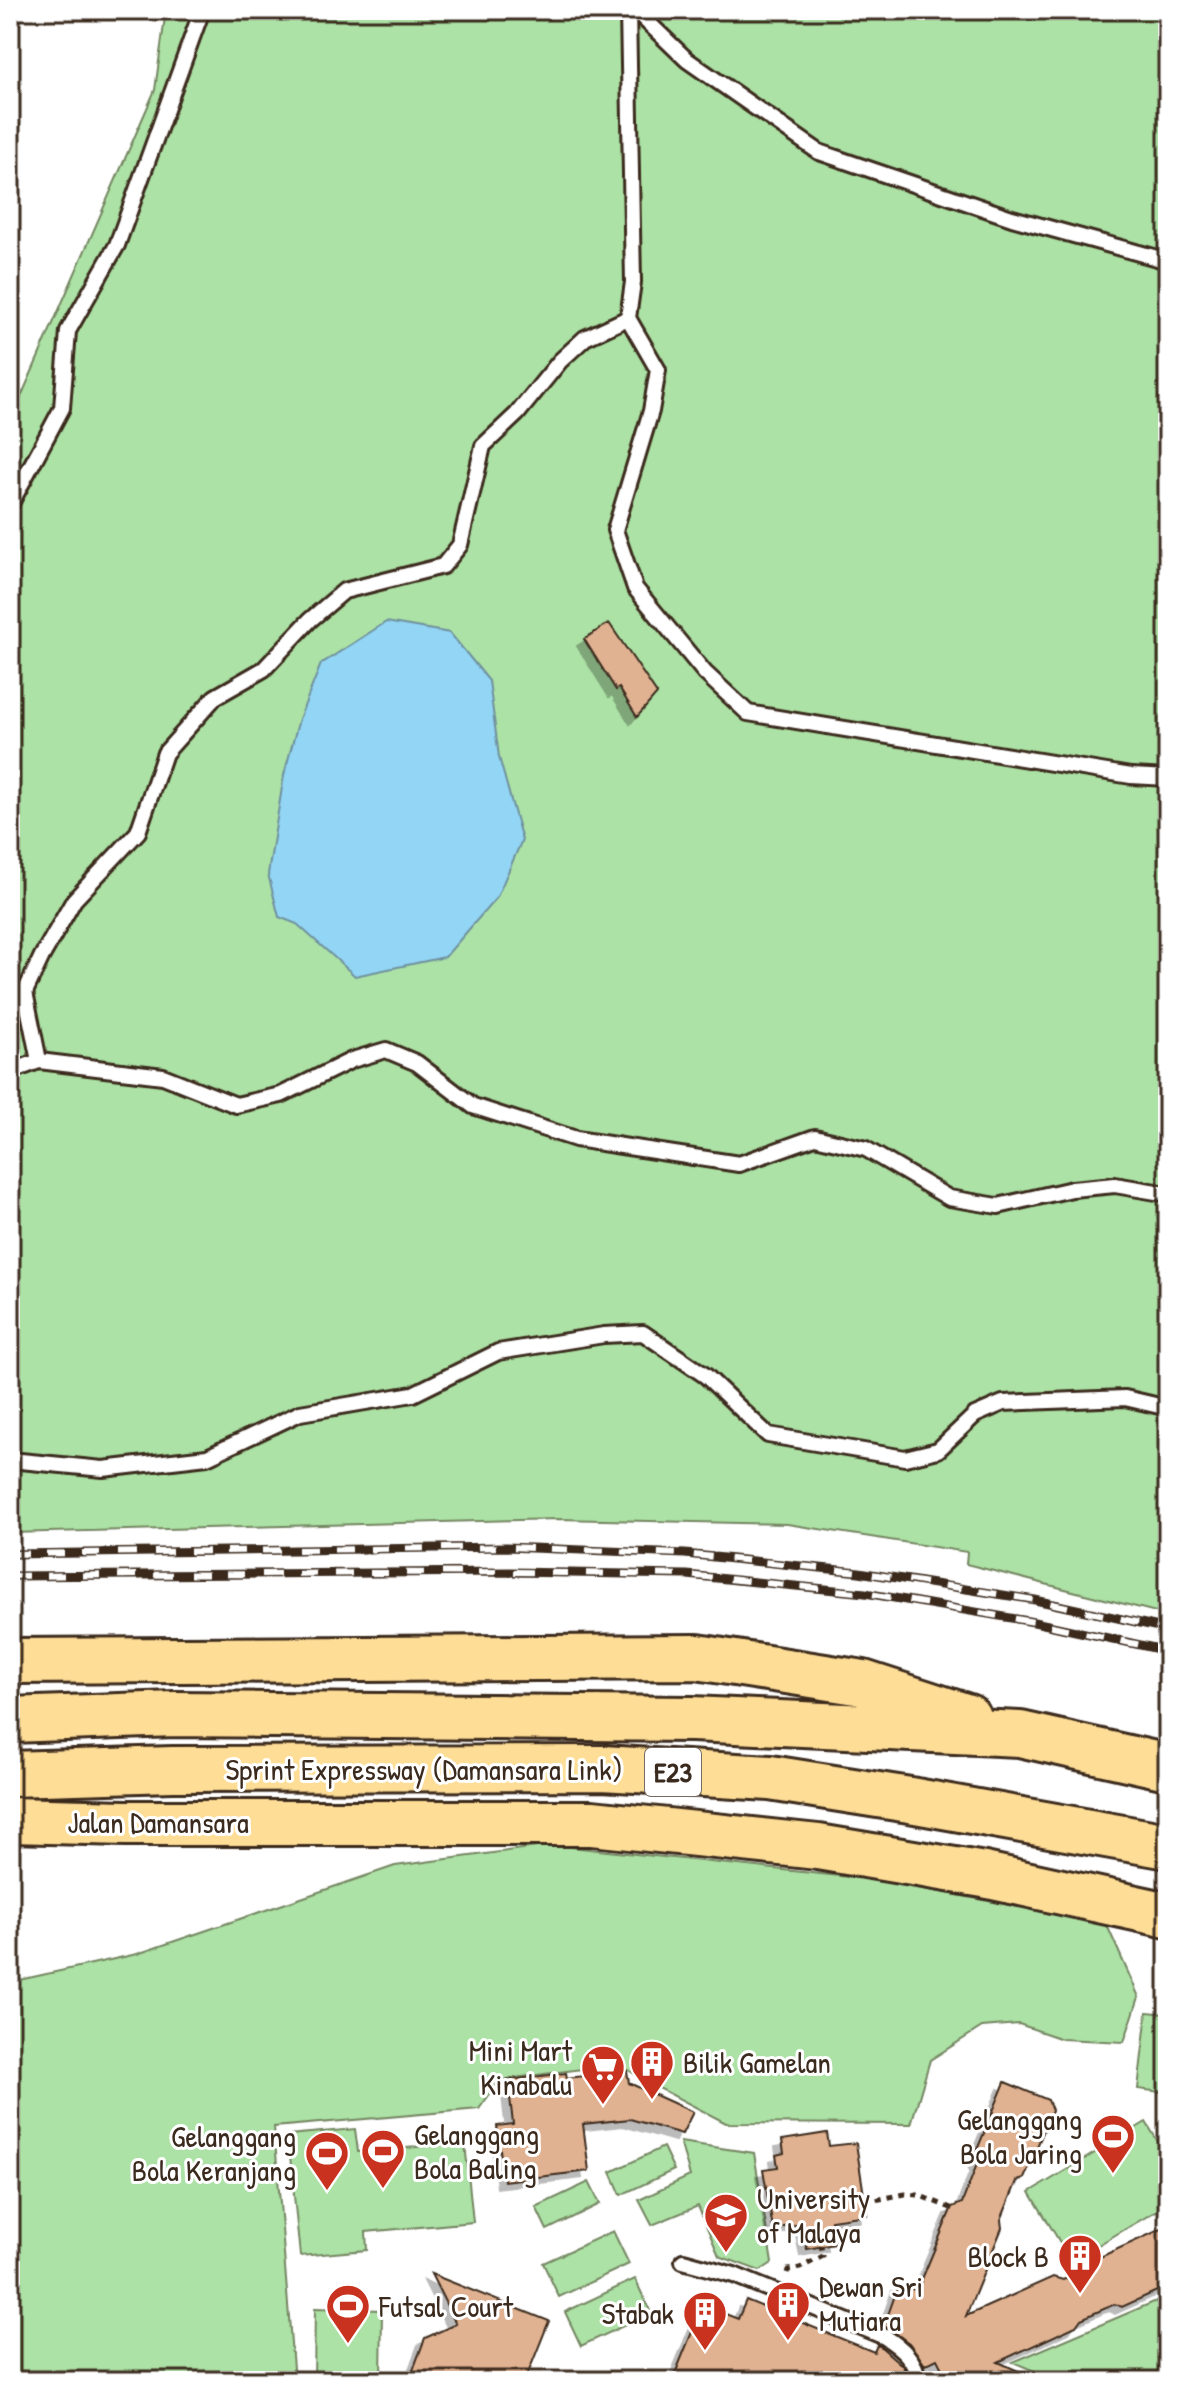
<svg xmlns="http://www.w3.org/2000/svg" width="1178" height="2391" font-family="'Patrick Hand',sans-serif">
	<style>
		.green { fill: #ace2a5; stroke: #748662; stroke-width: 2 }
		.water { fill: #92d5f4; stroke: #6f919e; stroke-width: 2 }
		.building { fill: #e0b291; stroke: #3b2a1e; stroke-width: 2; filter: url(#shadow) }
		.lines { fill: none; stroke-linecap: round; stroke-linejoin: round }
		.service-casing { stroke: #3b2a1e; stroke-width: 20 }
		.primary-casing { stroke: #3b2a1e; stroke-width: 50 }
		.motorway-casing { stroke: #3b2a1e; stroke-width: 50 }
		.path { stroke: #3b2a1e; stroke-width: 5; stroke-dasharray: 6 6; stroke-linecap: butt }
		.service { stroke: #fff; stroke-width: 14 }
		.primary { stroke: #fedd96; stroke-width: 44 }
		.motorway { stroke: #fedd96; stroke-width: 44 }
		.rail-casing { stroke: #3b2a1e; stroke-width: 9 }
		.rail { stroke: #fff; stroke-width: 6; stroke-dasharray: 18; stroke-linecap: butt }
		.labels { text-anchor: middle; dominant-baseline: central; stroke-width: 6; stroke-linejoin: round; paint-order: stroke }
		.shield { fill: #fff; stroke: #766a62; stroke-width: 2 }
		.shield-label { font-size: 28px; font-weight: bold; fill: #3b2a1e }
		.street-label { font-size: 30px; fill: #3b2a1e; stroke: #fff }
		.poi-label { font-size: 30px; fill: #3b2a1e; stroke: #fff; text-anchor: end }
	</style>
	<defs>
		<filter id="shadow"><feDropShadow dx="-7" dy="7" stdDeviation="0" flood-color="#0004"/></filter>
	</defs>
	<rect width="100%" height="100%" fill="#fff"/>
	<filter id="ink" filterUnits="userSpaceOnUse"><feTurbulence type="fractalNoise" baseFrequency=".0125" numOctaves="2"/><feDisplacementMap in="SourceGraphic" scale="16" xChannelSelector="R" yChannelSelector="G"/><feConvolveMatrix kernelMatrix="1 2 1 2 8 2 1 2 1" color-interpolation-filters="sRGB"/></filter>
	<g filter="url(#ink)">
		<path class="green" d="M166,10H1168V1615L966,1564L967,1552L787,1524L558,1519L10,1533V422L155,90Z
			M552,1845L877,1880L1106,1923L1139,1997L1124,2042L1062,2039L1019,2024L982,2027L930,2060L911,2124L726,2123L647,2082L619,2064L500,2080L479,2109L274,2127L294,2381H10V1982L137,1954L395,1866Z
			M1147,2012L1168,2014V2093L1138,2089Z
			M1146,2122L1168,2158V2204L1071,2261L1030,2192Z
			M355,2129L358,2152L465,2143L473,2222L366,2232L367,2250L300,2256L288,2135Z
			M680,2142L754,2153L772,2263L760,2271L719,2256L698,2206L652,2225L639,2200L690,2176Z
			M663,2147L674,2170L621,2195L611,2172Z
			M589,2182L600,2204L547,2230L536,2207Z
			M613,2231L629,2264L559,2297L543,2263Z
			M635,2279L651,2313L581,2346L565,2312Z
			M1168,2296V2381H1058L1013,2362Z
			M315,2308L382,2310L381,2381H314Z"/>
		<path class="water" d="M386,622L450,633L489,681L499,757L522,840L497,897L445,957L355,976L297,924L279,917L268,874L284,775L299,719L321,664Z"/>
		<path class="building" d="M609,623L657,694L637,717L619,688L616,690L584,639Z
			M627,2071L629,2083L693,2112L682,2134L630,2119L583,2124L589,2171L504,2181L497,2126L513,2124L508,2080L566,2073L567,2078Z
			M1005,2082L1048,2100L1052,2110L1024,2179L1017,2181L1001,2220L1002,2228L966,2316L1053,2277L1063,2280L1097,2264L1100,2257L1168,2226V2286L1122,2307L1115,2304L1081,2319L1076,2326L998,2362L1041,2381H948L937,2359L925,2365L909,2343L884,2326L899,2284L917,2291L952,2207L962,2203L977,2164L974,2157Z
			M827,2133L829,2146L856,2143L867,2215L831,2220L835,2244L807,2249L802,2224L773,2229L763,2169L778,2167L776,2155L784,2153L782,2140Z
			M431,2274L549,2321L525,2381H409L425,2338L456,2324Z
			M746,2300L874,2352L877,2345L880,2346L903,2366L908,2377L906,2381H672L703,2305L738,2319Z"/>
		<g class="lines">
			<g class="service-casing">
				<path id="service" d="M635,10L687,60L819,152L1012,218L1168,261
					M628,318L658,370L651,411L615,530L635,588L705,673L748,713L1131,776L1168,778
					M10,505L62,408L68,331L117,245L202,10
					M39,1061L25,992L42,956L74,900L138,832L165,753L215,697L264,669L310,620L344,591L443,566L460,545L483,446L517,414L560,361L585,338L628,318L633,282L628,10
					M10,1072L39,1061L163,1076L236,1105L281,1095L352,1060L386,1050L417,1063L473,1106L576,1139L739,1164L815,1137L866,1149L949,1198L998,1206L1072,1189L1115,1185L1168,1194
					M10,1460L103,1469L207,1457L300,1413L413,1394L498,1352L604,1335L643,1333L706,1376L768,1435L905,1458L938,1450L975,1415L1003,1403L1125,1398L1168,1408
					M683,2261L734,2275L885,2337C902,2348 915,2359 919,2381"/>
			</g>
			<g class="primary-casing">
				<path id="primary" d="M10,1820L126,1823H592L818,1847L984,1875L1168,1915"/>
			</g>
			<g class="motorway-casing">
				<path id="motorway" d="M10,1661L697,1657L863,1683L968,1717
					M10,1720L175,1714L692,1719L1020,1734L1168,1767
					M10,1774L173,1769L602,1768L770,1778L910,1800L1168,1846"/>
			</g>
			<path class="path" d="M865,2202L905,2194L918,2195L951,2208
				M787,2273L788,2270L800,2268L823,2256L821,2246
				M642,2381L645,2374L675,2375"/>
			<use href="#service" class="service"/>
			<use href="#primary" class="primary"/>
			<use href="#motorway" class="motorway"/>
			<g class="rail-casing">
				<path id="rail" d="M10,1554L506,1547L685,1554L859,1572L1035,1600L1168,1629
					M10,1576L510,1572L687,1575L865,1593L1034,1622L1168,1651"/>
			</g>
			<use href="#rail" class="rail"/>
		</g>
	</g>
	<defs>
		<g id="building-pin" transform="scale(2.3)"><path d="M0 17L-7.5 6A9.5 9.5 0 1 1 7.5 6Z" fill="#c8321e" stroke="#fff"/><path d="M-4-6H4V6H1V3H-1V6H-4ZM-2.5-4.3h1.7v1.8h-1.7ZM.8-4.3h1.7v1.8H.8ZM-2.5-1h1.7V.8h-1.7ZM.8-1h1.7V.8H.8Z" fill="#fff"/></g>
		<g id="supermarket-pin" transform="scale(2.3)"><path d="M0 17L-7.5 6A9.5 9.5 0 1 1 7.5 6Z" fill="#c8321e" stroke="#fff"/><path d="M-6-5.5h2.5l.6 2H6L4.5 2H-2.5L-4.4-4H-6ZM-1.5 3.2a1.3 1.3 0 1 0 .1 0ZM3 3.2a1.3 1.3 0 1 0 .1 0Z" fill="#fff"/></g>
		<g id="stadium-pin" transform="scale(2.3)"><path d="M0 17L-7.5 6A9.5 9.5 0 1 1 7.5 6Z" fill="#c8321e" stroke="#fff"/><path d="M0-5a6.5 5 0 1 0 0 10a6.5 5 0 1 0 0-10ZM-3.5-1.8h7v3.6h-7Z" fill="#fff"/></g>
		<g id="university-pin" transform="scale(2.3)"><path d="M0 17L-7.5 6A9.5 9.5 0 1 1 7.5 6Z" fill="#c8321e" stroke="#fff"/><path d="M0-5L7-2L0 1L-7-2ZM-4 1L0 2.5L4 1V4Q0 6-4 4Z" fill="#fff"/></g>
	</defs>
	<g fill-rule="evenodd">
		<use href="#building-pin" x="652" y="2062"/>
		<use href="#supermarket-pin" x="603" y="2067"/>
		<use href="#stadium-pin" x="1113" y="2136"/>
		<use href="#stadium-pin" x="383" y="2151"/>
		<use href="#stadium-pin" x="327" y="2153"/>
		<use href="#university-pin" x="726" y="2215"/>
		<use href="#building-pin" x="1080" y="2256"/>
		<use href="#building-pin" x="788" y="2303"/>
		<use href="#stadium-pin" x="348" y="2306"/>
		<use href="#building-pin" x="705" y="2313"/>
	</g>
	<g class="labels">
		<rect class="shield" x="645" y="1748" width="56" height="48" rx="6"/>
		<g class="shield-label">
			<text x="673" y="1772">E23</text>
		</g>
		<g class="street-label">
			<text x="424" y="1769">Sprint Expressway (Damansara Link)</text>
			<text x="158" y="1822">Jalan Damansara</text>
		</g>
		<g class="poi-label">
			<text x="572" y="2050">Mini Mart<tspan x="572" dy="34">Kinabalu</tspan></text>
			<text x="683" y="2062" text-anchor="start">Bilik Gamelan</text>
			<text x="1082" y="2119">Gelanggang<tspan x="1082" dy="34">Bola Jaring</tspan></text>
			<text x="414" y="2134" text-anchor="start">Gelanggang<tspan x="414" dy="34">Bola Baling</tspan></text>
			<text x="296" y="2136">Gelanggang<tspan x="296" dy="34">Bola Keranjang</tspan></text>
			<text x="757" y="2198" text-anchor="start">University<tspan x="757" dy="34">of Malaya</tspan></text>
			<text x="1049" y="2256">Block B</text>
			<text x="819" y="2286" text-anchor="start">Dewan Sri<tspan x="819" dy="34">Mutiara</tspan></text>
			<text x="379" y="2306" text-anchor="start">Futsal Court</text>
			<text x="674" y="2313">Stabak</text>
		</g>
	</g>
	<rect width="1178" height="2391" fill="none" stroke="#fff" stroke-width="40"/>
	<rect x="20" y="20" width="1138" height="2351" fill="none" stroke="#3b2a1e" stroke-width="3" filter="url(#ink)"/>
</svg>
